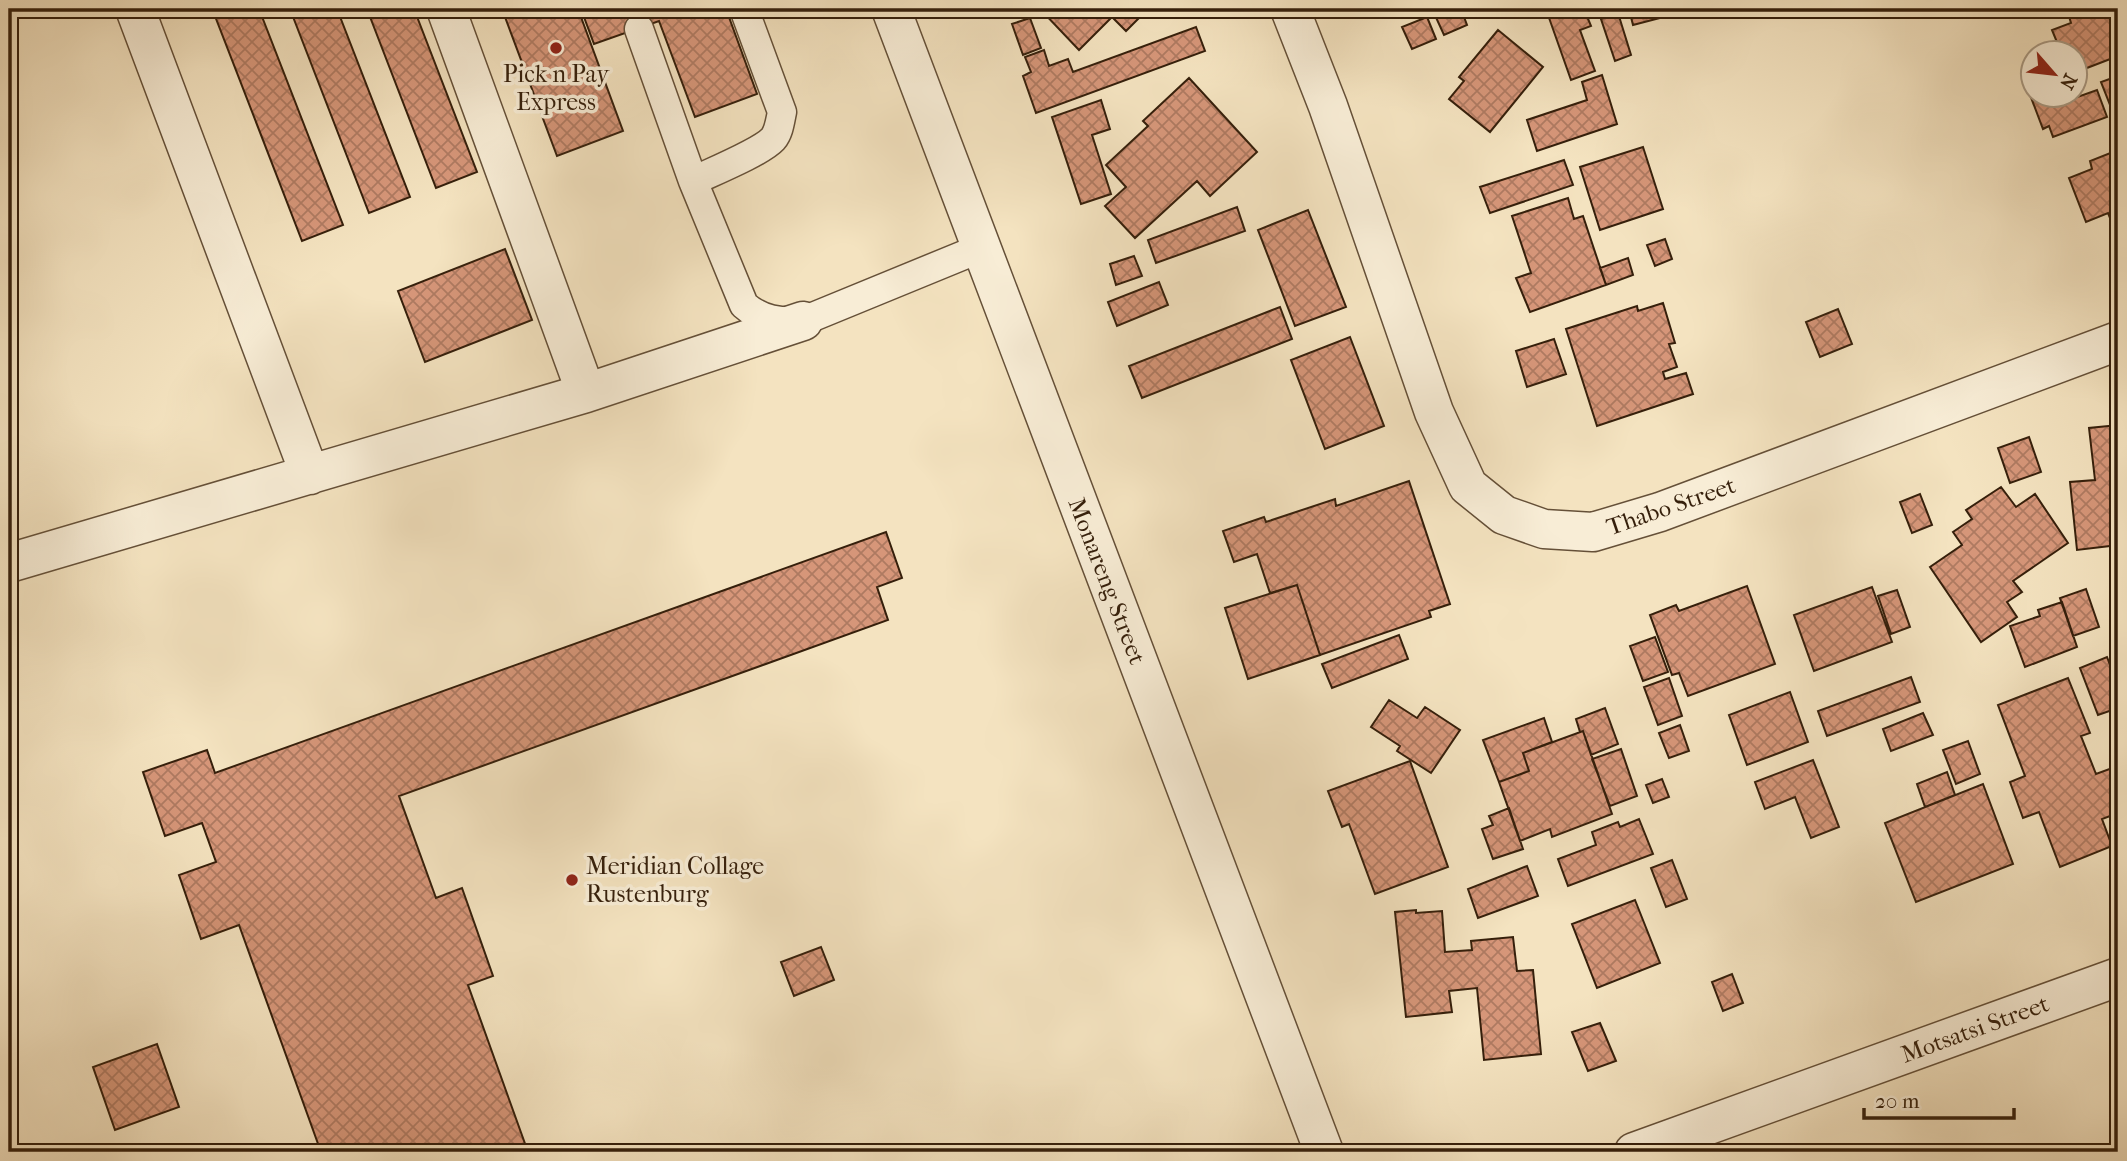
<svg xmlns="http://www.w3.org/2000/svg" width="2127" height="1161" font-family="'IM FELL French Canon',serif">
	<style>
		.building { fill: url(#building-cross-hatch); stroke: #351f0b; stroke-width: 2 }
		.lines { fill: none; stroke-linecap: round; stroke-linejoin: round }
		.service-casing { stroke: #655038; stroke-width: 31 }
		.minor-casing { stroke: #655038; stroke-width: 41 }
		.tertiary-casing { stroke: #655038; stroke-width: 41 }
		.service { stroke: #f8edd6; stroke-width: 28 }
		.minor { stroke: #f8edd6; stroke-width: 38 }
		.tertiary { stroke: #f8edd6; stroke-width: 38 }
		.poi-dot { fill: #8f2418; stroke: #f8edd6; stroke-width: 2.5 }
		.labels { text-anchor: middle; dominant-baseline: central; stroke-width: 7; stroke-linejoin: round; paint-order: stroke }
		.poi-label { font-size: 24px; fill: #351f0b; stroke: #f8edd6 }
		.street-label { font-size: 24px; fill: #351f0b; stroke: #f8edd6 }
	</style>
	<defs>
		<pattern id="building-cross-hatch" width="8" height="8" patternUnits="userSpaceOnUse" patternTransform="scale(1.75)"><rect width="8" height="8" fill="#d69679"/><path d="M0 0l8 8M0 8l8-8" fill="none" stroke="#ae7a61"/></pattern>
	</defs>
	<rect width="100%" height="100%" fill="#f4e3c0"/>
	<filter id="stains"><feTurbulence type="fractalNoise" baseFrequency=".00286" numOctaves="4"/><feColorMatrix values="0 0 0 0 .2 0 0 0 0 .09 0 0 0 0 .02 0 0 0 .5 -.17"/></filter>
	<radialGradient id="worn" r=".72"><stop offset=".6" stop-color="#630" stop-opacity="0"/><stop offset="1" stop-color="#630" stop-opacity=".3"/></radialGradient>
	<path class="building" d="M234,9H259L343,225L302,241L215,16Z
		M290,9H337L410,197L369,213Z
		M367,9H414L477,172L436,188Z
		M502,9H578L623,131L557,156Z
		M581,9H726L757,94L695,117L659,21L594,44Z
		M1040,9H1148L1126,31L1112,17L1079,50Z
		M1445,9H1461L1467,25L1444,35L1434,13Z
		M1566,9H1584L1591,26L1580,30L1595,71L1571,80L1548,15Z
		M1629,9H1673L1675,14L1633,25Z
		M2070,9H2118V56L2074,73V52H2061L2052,30L2071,23L2067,10Z
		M1618,13L1631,55L1615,61L1601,19Z
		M1427,17L1436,39L1412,49L1402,27Z
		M1030,18L1041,48L1023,55L1012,24Z
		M1196,27L1205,51L1036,113L1023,76L1031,72L1025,57L1044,50L1049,66L1068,59L1073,72Z
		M1498,30L1543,67L1490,132L1449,99L1464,81L1459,77Z
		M1602,75L1617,124L1537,151L1527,120L1587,100L1582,82Z
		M2032,76V94H2071L2072,99L2097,90L2107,117L2053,137L2049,126L2043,129L2024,79Z
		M2118,76V114L2114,115L2101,82Z
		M1189,78L1257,152L1210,196L1197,181L1135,238L1105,206L1126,187L1106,165L1148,126L1143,121Z
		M1101,100L1110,129L1092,135L1111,194L1081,204L1052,117Z
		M1643,147L1663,209L1600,230L1580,167Z
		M2118,150V235H2117L2108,213L2086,222L2069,178L2092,169L2090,161Z
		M1564,160L1573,185L1490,213L1480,187Z
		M1568,198L1574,219L1583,216L1606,285L1530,312L1516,278L1531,273L1512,216Z
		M1237,207L1245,231L1156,263L1148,240Z
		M1308,210L1346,307L1295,326L1258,230Z
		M1665,239L1672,259L1655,266L1647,245Z
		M505,249L532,320L425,362L398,291Z
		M1134,256L1142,276L1116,285L1110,264Z
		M1628,258L1633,275L1606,285L1600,268Z
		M1159,282L1168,305L1117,326L1108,302Z
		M1663,303L1675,343L1669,344L1677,367L1663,372L1665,379L1686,373L1693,394L1597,426L1566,329L1637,306L1638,311Z
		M1280,307L1292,339L1142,398L1129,366Z
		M1838,309L1852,344L1820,357L1806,322Z
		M1350,337L1384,426L1325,449L1291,360Z
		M1554,339L1566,374L1527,387L1516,351Z
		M2118,425V545L2077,550L2070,482L2095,480L2089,428Z
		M2029,437L2041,472L2010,483L1998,448Z
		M1409,481L1450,604L1429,611L1431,617L1320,655L1297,585L1270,593L1257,554L1234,562L1223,531L1264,517L1266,522L1335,499L1336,506Z
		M2001,487L2016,507L2035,494L2068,543L2013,581L2022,592L2007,602L2017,617L1981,642L1930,567L1962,545L1953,532L1972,519L1966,510Z
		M1920,494L1932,525L1912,533L1900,502Z
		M886,532L902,578L877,587L888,620L399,796L436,898L462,888L493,976L468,985L528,1152H321L239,925L201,939L179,875L216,862L202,823L165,836L143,772L207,750L215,773Z
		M1297,585L1320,655L1248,679L1225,608Z
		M1747,586L1775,664L1688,696L1679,673L1672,675L1650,615L1676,605L1679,611Z
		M1872,587L1892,642L1814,671L1794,615Z
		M2086,589L2099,627L2073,636L2060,598Z
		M1897,590L1910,627L1891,634L1878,596Z
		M2062,602L2077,647L2025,667L2010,626L2040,616L2038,610Z
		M1399,635L1408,659L1332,688L1322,664Z
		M1655,637L1668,672L1643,681L1630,646Z
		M2107,657L2118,686V708L2098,715L2080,668Z
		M1911,677L1920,702L1827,736L1818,711Z
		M1669,678L1682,716L1658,725L1644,687Z
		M2068,678L2090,733L2081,736L2096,774L2115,767L2118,775V813L2102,819L2112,846L2060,867L2039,812L2023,818L2010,782L2025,776L1998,705Z
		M1790,692L1808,742L1747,765L1729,715Z
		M1389,700L1417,718L1425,707L1460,730L1431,773L1397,751L1400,746L1371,727Z
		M1605,708L1618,744L1591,755L1583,731L1580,732L1576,719Z
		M1923,713L1933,735L1891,751L1883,729Z
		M1544,718L1552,742L1523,753L1529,771L1499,782L1483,740Z
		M1680,725L1689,751L1669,758L1659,733Z
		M1583,731L1612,814L1552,837L1550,829L1520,841L1499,782L1529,771L1523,753Z
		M1968,741L1980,774L1956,784L1943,750Z
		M1621,749L1637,796L1610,806L1592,759Z
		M1813,760L1839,827L1811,838L1795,797L1765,809L1755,782Z
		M1410,761L1448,867L1375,894L1349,824L1342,827L1328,791Z
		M1947,772L1955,795L1925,807L1917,784Z
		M1662,779L1669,797L1653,803L1646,785Z
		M1983,784L2013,864L1916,902L1885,823Z
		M1509,808L1523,849L1493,859L1482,829L1493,825L1489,816Z
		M1639,819L1653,854L1568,886L1558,859L1596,845L1592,832L1618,822L1620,827Z
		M1672,860L1687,899L1666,907L1651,868Z
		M1527,866L1538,896L1478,918L1468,889Z
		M1635,900L1660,963L1597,988L1572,924Z
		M1416,910V913L1442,911L1445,952L1472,950L1471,941L1513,937L1517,971L1533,970L1541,1054L1484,1060L1477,988L1449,991L1452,1012L1406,1017L1395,912Z
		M821,947L834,980L794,996L781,962Z
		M1732,974L1743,1003L1723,1011L1712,982Z
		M1600,1023L1616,1061L1588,1071L1572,1032Z
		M157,1044L179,1107L115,1130L93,1067Z"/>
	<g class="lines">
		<g class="service-casing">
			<path id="service" d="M639,29L693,181L744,305C761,320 780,323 803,321L981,248
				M693,181C712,172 761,152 773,139C779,132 780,121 782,112L744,9"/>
		</g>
		<g class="minor-casing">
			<path id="minor" d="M135,9L310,475
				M446,9L586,393
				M891,9L1324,1152
				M1290,9L1328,106L1434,412L1468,486L1504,515L1544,529L1593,532L1660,512L2118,341
				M9,563L586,393L803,321"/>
		</g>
		<g class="tertiary-casing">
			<path id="tertiary" d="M1634,1152L2118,977"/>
		</g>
		<use href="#service" class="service"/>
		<use href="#minor" class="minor"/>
		<use href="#tertiary" class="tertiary"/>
	</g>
	<g class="poi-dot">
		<circle cx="556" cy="48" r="7"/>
		<circle cx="572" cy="880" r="7"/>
	</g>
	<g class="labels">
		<g class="poi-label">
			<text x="556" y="74">Pick n Pay<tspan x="556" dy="28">Express</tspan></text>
			<text x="586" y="866" text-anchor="start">Meridian Collage<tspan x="586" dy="28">Rustenburg</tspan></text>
		</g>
		<g class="street-label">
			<text transform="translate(1671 506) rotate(-19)">Thabo Street</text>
			<text transform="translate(1107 581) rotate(69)">Monareng Street</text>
			<text transform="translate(1975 1029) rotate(-20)">Motsatsi Street</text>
		</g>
	</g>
	<rect width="2127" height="1161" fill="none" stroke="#f4e3c0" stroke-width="35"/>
	<rect x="10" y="10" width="2106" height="1140" fill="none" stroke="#351f0b" stroke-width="3.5"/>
	<rect x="18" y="18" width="2092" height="1126" fill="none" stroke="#351f0b" stroke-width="2"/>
	<g transform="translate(2054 74) rotate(118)"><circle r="33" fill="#f8edd6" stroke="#aa9b85" stroke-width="2"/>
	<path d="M0-5L12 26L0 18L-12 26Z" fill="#8f2418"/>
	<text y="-10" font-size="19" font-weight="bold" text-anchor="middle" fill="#351f0b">N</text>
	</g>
	<path d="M1864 1108v10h150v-10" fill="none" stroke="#351f0b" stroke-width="3.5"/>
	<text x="1875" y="1108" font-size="21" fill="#351f0b" stroke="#f8edd6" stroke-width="5" paint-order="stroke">20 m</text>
	<rect width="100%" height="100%" filter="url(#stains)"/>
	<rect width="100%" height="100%" fill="url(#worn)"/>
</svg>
